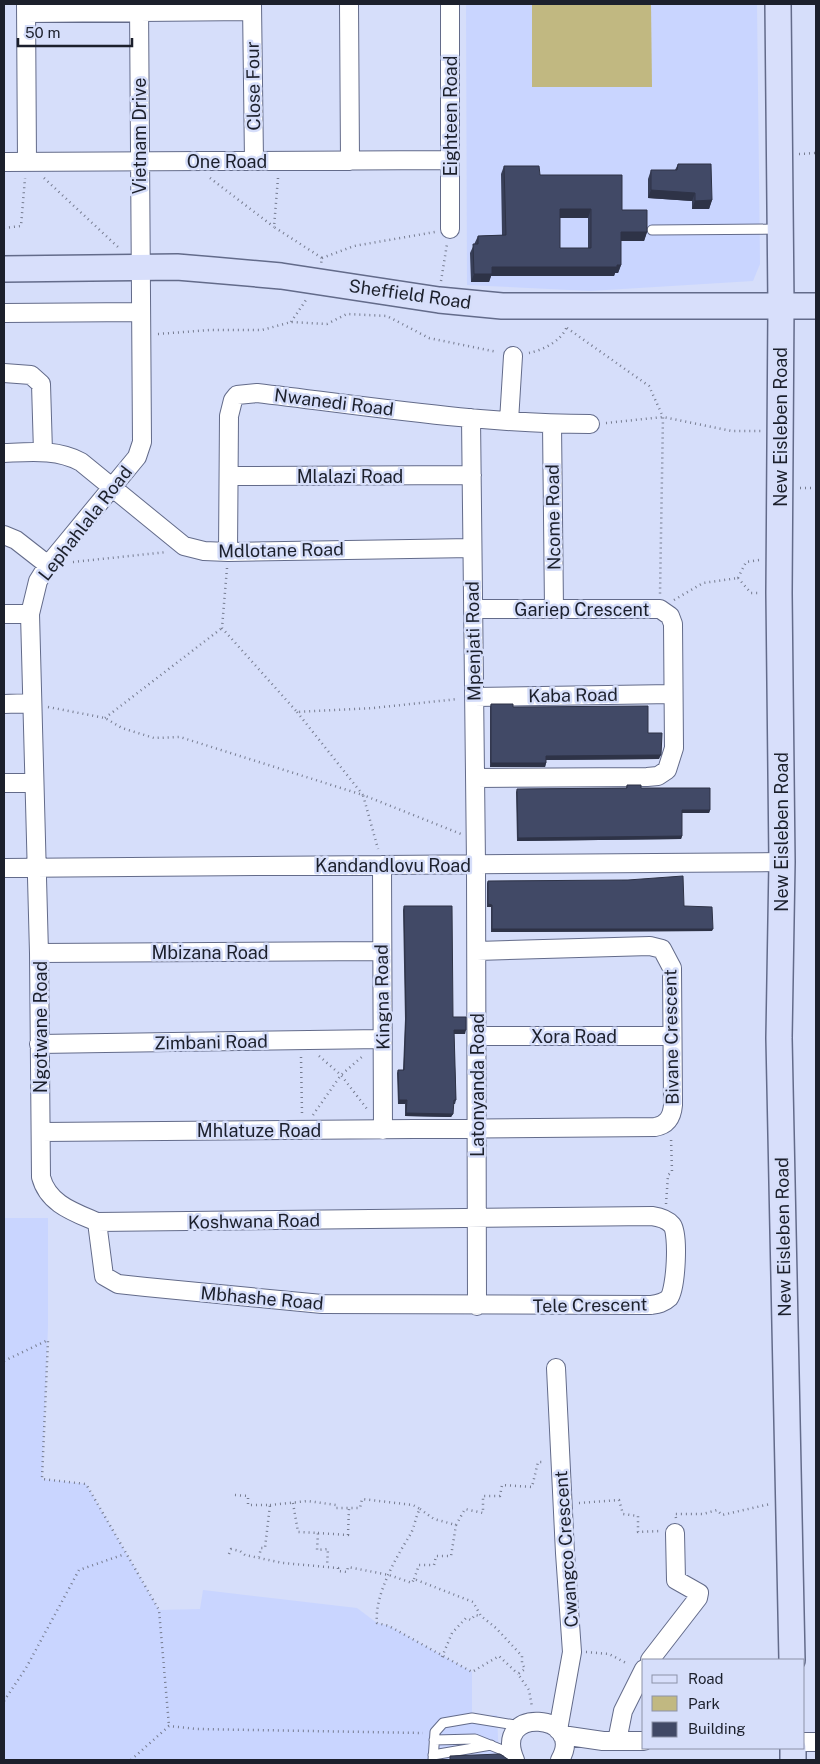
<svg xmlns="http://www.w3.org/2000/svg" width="820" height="1764" font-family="'Public Sans',sans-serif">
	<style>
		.built { fill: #c9d5ff }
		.green { fill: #c1b881 }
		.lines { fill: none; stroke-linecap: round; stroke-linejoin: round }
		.lane-casing { stroke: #636b8a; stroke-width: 11 }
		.street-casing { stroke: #636b8a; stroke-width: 20 }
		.secondary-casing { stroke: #636b8a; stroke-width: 28 }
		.path { stroke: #767c90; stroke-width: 2.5; stroke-dasharray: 1 4; stroke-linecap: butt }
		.lane { stroke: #fff; stroke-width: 9 }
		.street { stroke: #fff; stroke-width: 18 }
		.secondary { stroke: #d8dffb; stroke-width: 25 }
		.wall { fill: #383f58; fill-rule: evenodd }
		.shaded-wall { fill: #2e3347 }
		.building { fill: #414966; stroke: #2e3347; fill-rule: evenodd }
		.labels { text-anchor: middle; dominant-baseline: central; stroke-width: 5; stroke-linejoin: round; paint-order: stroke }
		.street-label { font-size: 18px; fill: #1c202c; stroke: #d6defa }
	</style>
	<rect width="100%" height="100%" fill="#d6defa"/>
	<path class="built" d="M466,4H757L760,264L753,281L590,291L467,285Z
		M4,1218H48V1326L42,1479L86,1484L159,1610L200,1609L203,1590L357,1608L377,1623L389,1626L472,1672V1718L497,1715L499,1760H4Z"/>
	<path class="green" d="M532,4H651L652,87H532Z"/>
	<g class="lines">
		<g class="lane-casing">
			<path id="lane" d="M652,230L780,229
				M434,1740L475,1739L512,1754
				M433,1755L491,1745
				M433,1760L435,1732L443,1723L472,1718L521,1726"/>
		</g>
		<g class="street-casing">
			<path id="street" d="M26,4L27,162
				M252,4L254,161
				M349,4L350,161
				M26,13L252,11
				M4,162L450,160
				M450,229V4
				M4,313L141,312
				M4,373L31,375L41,384L43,452
				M471,418L476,864L477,1306
				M509,421L513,356
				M552,424L554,609
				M4,453C30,452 57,449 81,462L184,546L204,551L228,552L472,548
				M229,476L472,475
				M4,535L16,540L48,565
				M228,552L229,416L233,400L237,395L257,393C368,406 478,424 590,424
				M473,609H660L670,616L673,624L674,748L667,770L658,776L647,777L475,778
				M4,614H30
				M474,697L673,694
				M4,704L31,703
				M4,783H34
				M382,865L383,1130
				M4,868L782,862
				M39,953L381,951
				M477,1036H671
				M39,1044L382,1039
				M41,1132L655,1127C667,1125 672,1117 673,1105L672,968L662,949L650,946L477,951
				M97,1222L104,1276L118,1284L146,1287L322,1304L651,1305C657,1304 664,1303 669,1298C676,1289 679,1234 672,1225C667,1219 659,1217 652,1216L97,1222C74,1212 48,1204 41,1177L39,953L30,614L38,581L48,565L137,457L142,442L139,4
				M556,1368L565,1553L572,1652L558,1730
				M650,1660L698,1598L699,1593L676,1580L675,1533
				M562,1735L603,1741H644
				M617,1741L623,1711L644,1669
				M804,1742H816
				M515,1760C491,1705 587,1713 560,1760"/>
		</g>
		<g class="secondary-casing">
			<path id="secondary" d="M778,4L781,305L779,593L782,862L779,1038L792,1660
				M4,269L177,267L213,270L281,276L439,300L502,306H816
				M793,1748V1760"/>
		</g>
		<path class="path" d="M799,154L816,153
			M44,178L119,248
			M210,178L274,227
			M278,178L274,227L322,258L321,264
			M4,228L21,226L25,178
			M322,258L354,246L435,232
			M441,281L447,244
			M291,322L306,300
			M567,328L649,386L663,417L660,594
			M158,334L210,330H262L291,322L327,324L347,314L387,316L429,338L497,352
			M529,353C543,350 562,341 567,326
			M606,423L663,417L732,431H761
			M800,488H816
			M73,562L167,552
			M227,568L222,628L297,712L373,708L458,699
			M738,578L746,562L759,560
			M738,578L751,593H760
			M674,600L703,583L738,578
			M48,707L105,718L122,728L154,738L180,737L363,795L378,849
			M297,712L363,795L461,834
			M105,718L222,628
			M319,1056L341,1075L367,1109
			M301,1057L302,1114
			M313,1115L341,1075L363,1056
			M666,1204L668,1175L672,1172L671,1137
			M4,1361L48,1340L42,1479L86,1484L159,1610L169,1726
			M235,1495L248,1496V1505H270L265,1548H261L259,1557
			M293,1503L298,1532L318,1533L317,1550L328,1549L327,1566
			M579,1503L619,1500L623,1514L638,1516V1532L661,1531
			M270,1505L308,1501L336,1505V1508H360L362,1499L413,1505L420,1509C415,1517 415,1527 410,1535C397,1556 374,1595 377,1623L389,1626L472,1672L499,1656L518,1674
			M420,1509L434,1519L456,1525L465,1509L483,1513V1496H500L502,1485L532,1487L538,1462H545
			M676,1518L675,1514H703L717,1510L722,1515L770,1504
			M318,1533L348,1535L349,1508
			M229,1554L231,1549L240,1551L245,1555L283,1563L338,1568V1571L347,1572L348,1567L389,1575L412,1583L414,1579L473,1602L481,1616L496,1628L522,1656V1663L525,1669L518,1674L529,1690L532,1707
			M414,1579L419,1565H434L436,1556H451L456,1525
			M586,1652L609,1654L628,1664
			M442,1657L452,1633L466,1618L471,1620L475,1615L481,1616
			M4,1701L26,1668L79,1570L125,1554
			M131,1760L169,1726L197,1729L423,1733"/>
		<use href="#lane" class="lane"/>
		<use href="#street" class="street"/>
		<use href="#secondary" class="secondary"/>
	</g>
	<path class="wall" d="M678,164L712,200L709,209H692V201L648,198V179L651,170H675Z
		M504,166L540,175L622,210L647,232L644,241H621V265L618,273H615L614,276H491L489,282H471L470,253L478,236L502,235L501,174ZM560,218H588V248H560Z
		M491,704L513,707L648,733L659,759L546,760V763L545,767H490V707Z
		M627,785L641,788L710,810L709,813H682V836L681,839L517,841L516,792L517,789L626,788Z
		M488,881L684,906L712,931L491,932V907H487V883Z
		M404,906L453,1017L465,1034H454L456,1100L455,1104H453V1114L451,1117L405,1116V1104H398L397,1073L398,1070H403L405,1019L403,910Z"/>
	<path class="shaded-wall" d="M651,190L695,193L692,201L648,198Z
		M712,200L709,209H692L695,201Z
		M560,209H591L588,218H557Z
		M621,232H647L644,241H618Z
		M621,265L618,273H615L614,276H491L489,282H471L474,274L492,267Z
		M661,755L659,759L545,760L546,756Z
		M491,763H546L545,767H490Z
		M682,810H710L709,813H681Z
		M682,836L681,839L517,841L518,838Z
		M488,904L492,905L491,907H487Z
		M492,929H713L712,931L491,932Z
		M454,1030H466L465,1034H453Z
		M399,1100H407L405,1104H398Z
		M406,1113L453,1114L451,1117L405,1116Z"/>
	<path class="building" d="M678,164H711L712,200L695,201V193L651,190V170H677Z
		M504,166H539L540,175H622V210H647V232H621V265H617V267H492V274H474L473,244H478V236L506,235ZM560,209H591V248H560Z
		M491,704H513V707L648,706V733H662L661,755L546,756V763H491Z
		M627,785H641V788H710V810H682V836L518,838L517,789L627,788Z
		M683,876L684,906L712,907L713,929H492V905L488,904V881L628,880Z
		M404,906H452L453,1017H466V1030H454L456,1100H454L453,1114L406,1113L407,1100H399L398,1070H404L406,1016Z
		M500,1754L509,1760H450V1756Z"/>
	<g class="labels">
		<g class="street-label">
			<text transform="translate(253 86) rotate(-91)">Close Four</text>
			<text transform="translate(450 116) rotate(-90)">Eighteen Road</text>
			<text transform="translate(139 136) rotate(-90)">Vietnam Drive</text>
			<text x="227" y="161">One Road</text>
			<text transform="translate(410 294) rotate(8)">Sheffield Road</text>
			<text transform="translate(334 402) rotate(7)">Nwanedi Road</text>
			<text transform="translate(780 427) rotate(-90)">New Eisleben Road</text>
			<text x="350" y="476">Mlalazi Road</text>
			<text transform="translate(553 517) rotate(-91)">Ncome Road</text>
			<text transform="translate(85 523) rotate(-52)">Lephahlala Road</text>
			<text transform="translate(281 550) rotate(-1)">Mdlotane Road</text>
			<text x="582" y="609">Gariep Crescent</text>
			<text transform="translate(473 641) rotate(-91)">Mpenjati Road</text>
			<text transform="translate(573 695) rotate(-1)">Kaba Road</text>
			<text transform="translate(781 832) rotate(-90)">New Eisleben Road</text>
			<text x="393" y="865">Kandandlovu Road</text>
			<text x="210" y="952">Mbizana Road</text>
			<text transform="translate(382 997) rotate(-91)">Kingna Road</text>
			<text transform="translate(40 1027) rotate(-90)">Ngotwane Road</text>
			<text x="574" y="1036">Xora Road</text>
			<text transform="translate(671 1037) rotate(-91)">Bivane Crescent</text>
			<text transform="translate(211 1042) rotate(-1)">Zimbani Road</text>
			<text transform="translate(477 1085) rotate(-90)">Latonyanda Road</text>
			<text x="259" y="1130">Mhlatuze Road</text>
			<text transform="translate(254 1221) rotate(-1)">Koshwana Road</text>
			<text transform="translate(783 1237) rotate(-91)">New Eisleben Road</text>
			<text transform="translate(262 1298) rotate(5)">Mbhashe Road</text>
			<text transform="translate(590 1305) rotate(-1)">Tele Crescent</text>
			<text transform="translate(566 1549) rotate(-94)">Cwangco Crescent</text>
		</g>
	</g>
	<rect width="820" height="1764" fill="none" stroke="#1c202c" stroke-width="10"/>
	<rect x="642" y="1659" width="162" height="90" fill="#d6defa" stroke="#8c92a8"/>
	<rect x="652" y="1675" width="25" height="8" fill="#d8dffb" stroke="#8c92a8"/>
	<text x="688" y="1684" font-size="15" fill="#1c202c">Road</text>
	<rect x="652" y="1696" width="25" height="15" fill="#c1b881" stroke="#8c92a8"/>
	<text x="688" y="1709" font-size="15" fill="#1c202c">Park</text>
	<rect x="652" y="1722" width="25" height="15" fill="#414966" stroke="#8c92a8"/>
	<text x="688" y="1734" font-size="15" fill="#1c202c">Building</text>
	<path d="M18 38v8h114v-8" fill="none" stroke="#1c202c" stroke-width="2.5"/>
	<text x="25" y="38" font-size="15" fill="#1c202c" stroke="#d6defa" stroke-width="4" paint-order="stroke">50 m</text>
</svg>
